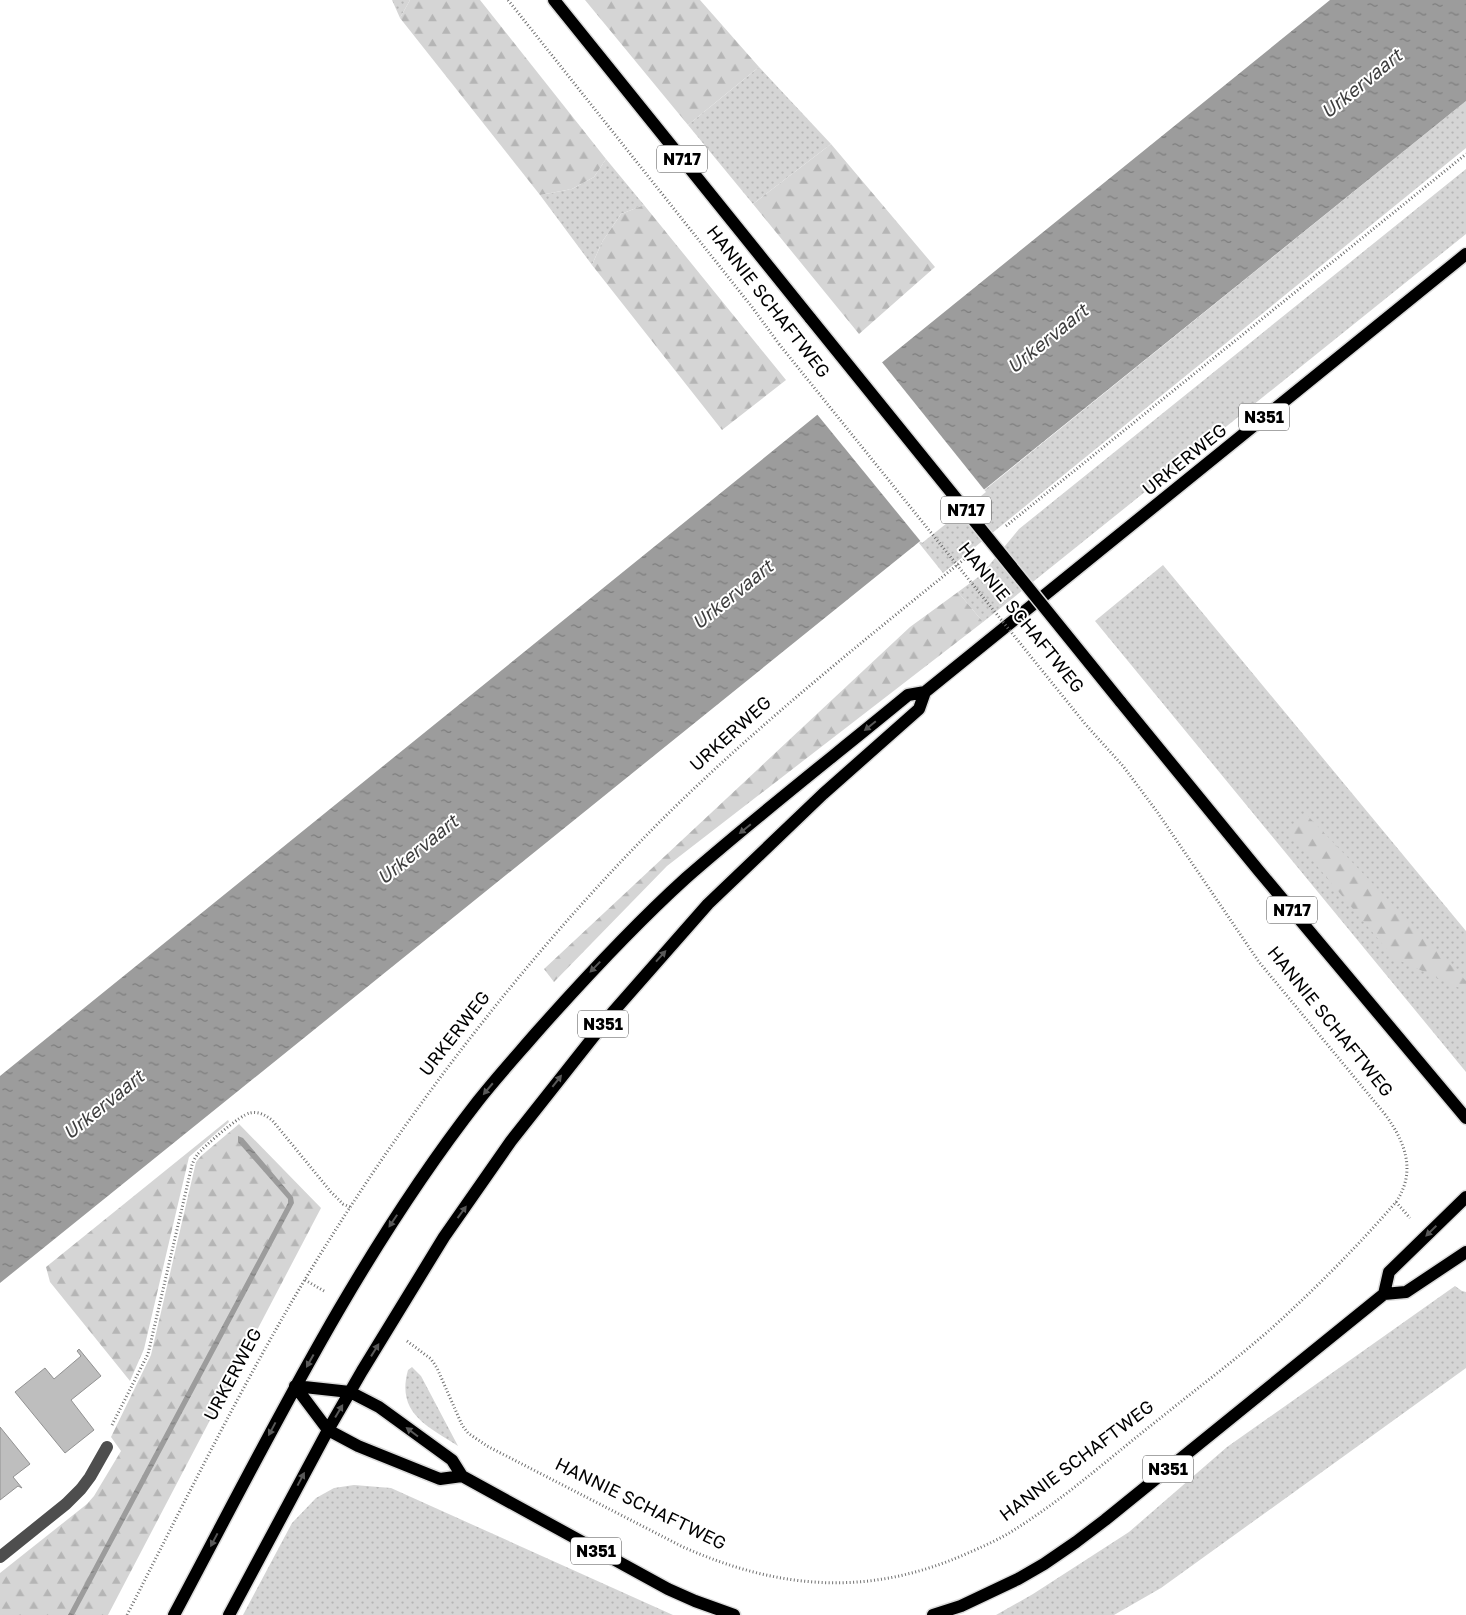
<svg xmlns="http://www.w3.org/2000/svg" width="1466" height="1615" font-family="'Golos Text',sans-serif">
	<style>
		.grass { fill: url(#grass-dots) }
		.forest { fill: url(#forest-firs) }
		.water { fill: url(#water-ripples) }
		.pier { fill: #fff }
		.building { fill: #bebebe; stroke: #929292 }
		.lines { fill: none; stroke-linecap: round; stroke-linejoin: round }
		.major-casing { stroke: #dbdbdb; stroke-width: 15 }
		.path { stroke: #707070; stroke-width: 3; stroke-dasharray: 1 2.5; stroke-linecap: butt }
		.minor { stroke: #4e4e4e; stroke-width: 12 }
		.major { stroke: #000; stroke-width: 12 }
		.major-bridge-casing { stroke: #dbdbdb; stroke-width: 15; stroke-linecap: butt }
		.path-bridge { stroke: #707070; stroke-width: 3; stroke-dasharray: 1 2.5; stroke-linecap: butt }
		.major-bridge { stroke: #000; stroke-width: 12 }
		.oneway { fill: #595959 }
		.labels { text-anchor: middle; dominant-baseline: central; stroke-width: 4; stroke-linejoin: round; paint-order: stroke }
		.shield { fill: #fff; stroke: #4c4c4c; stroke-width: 1 }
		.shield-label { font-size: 16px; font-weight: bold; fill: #000 }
		.street-label { font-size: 18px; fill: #000; stroke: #fff }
		.water-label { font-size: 19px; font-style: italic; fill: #3d3d3d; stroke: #fff }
	</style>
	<defs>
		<pattern id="grass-dots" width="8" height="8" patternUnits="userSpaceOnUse" patternTransform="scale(1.25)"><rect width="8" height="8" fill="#d5d5d5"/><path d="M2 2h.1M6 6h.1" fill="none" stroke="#b5b5b5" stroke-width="1.8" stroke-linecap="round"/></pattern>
		<pattern id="forest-firs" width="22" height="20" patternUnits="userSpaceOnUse" patternTransform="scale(1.25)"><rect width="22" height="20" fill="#d5d5d5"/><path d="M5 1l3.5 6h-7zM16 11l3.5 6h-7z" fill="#b5b5b5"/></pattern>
		<pattern id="water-ripples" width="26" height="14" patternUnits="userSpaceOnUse" patternTransform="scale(1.25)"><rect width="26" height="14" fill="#9c9c9c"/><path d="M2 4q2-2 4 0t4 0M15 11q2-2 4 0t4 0" fill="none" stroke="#7d7d7d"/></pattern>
	</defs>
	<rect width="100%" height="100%" fill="#fff"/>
	<path class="grass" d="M392,0H410L400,18Z
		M759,67L831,144L753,204L688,125Z
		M1466,101V148L943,573L919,543Z
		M606,159L644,205L621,214L602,242L592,265L540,195L572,189L594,177Z
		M1466,169V234L983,622L958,592L981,575L1019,529Z
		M1163,565L1466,931V1072L1095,621Z
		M1455,1286L1462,1291L1466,1292V1368L1161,1588L1114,1615H996L1033,1594L1129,1532L1227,1447Z
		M412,1367L421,1376L458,1446C427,1426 396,1413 408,1370Z
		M354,1485L391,1488L673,1615H243L292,1523L316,1498L334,1488Z"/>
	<path class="forest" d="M410,0H480L606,159L594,177L572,189L540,195L400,18Z
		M585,0H700L759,67L688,125Z
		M831,144L935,267L859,334L753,204Z
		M644,205L786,380L722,430L592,265L602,242L621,214Z
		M958,592L983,622L667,866L554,982L544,969L910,627Z
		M1305,813L1466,981V991L1394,958L1287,830Z
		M228,1120L229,1122L189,1157L144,1349L130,1381L50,1282L46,1267Z
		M239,1124L321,1208L108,1615H0V1573L87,1504L94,1496L121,1451L111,1437L151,1355L196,1162L201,1156Z"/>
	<path class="water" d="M1330,0H1466V101L0,1283V1076Z
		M238,1136L243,1138L293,1197L294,1203L74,1615H68L288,1203V1199L238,1142Z"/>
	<path class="pier" d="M881,361L986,492L922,543L816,413Z"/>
	<path class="building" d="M79,1349L101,1376L71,1400L94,1430L65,1453L15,1392L45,1368L54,1379L81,1356L77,1351Z
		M0,1427L30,1464L13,1477L22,1488L18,1486L0,1500Z"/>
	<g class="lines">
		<g class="major-casing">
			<path id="major" d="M554,0L811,319
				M1120,701L1259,871L1466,1118
				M1384,1294L1389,1272L1466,1197
				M295,1386L350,1392L379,1407L452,1460L462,1476L668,1589L695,1601L734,1615
				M295,1386L328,1430L358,1446L440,1479L462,1476
				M174,1615C268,1439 355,1259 478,1101C497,1077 517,1055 536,1033C584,979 633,926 686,878C758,815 834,756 908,695L925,692L1466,254
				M229,1615L328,1430L362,1371L444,1237L511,1141L613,1012L708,904L823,794L919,709L925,692
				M933,1615L961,1606L1018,1579L1044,1564L1076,1542L1105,1520L1384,1294L1406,1292L1466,1252"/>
		</g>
		<path class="path" d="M508,0L752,307L779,344
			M1006,526L1466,154
			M1396,1202L1410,1218
			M305,1280L324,1291
			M407,1341L431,1359L437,1368L462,1425L468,1433L487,1446L683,1547C780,1590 870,1597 968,1553C984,1546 1000,1539 1014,1530C1067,1497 1114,1454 1163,1416C1200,1386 1238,1358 1273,1327C1316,1288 1358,1246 1396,1202C1417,1171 1405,1141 1384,1113L1259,962L1158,813L1123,766L1086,725
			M112,1425L148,1354L192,1165C193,1162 195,1158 197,1155C203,1147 241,1114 250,1113C258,1111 265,1115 272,1120L331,1192L343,1204L350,1207
			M127,1615C179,1513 230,1409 287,1310C382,1146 503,984 634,848C738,740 856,647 972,553"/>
		<path class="minor" d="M0,1557L66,1504L81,1489L90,1477L107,1447"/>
		<use href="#major" class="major"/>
		<g class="major-bridge-casing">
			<path id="major-bridge" d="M811,319L1120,701"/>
		</g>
		<path class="path-bridge" d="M779,344L1086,725"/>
		<use href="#major-bridge" class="major-bridge"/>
	</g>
	<defs><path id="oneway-solid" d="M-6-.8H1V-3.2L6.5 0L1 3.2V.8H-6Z" transform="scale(1.25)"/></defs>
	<g class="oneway">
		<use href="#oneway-solid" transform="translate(870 726) rotate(141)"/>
		<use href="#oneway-solid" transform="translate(745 829) rotate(141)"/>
		<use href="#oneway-solid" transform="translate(661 956) rotate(-48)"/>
		<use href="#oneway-solid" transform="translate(595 967) rotate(134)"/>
		<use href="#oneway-solid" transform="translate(557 1081) rotate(-52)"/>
		<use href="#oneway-solid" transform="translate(488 1089) rotate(130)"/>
		<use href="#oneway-solid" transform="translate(462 1212) rotate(-54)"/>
		<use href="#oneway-solid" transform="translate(393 1221) rotate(124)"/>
		<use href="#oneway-solid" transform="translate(1431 1231) rotate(136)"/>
		<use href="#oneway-solid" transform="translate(375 1350) rotate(-58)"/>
		<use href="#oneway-solid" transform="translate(310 1361) rotate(119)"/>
		<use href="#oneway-solid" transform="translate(339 1411) rotate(-59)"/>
		<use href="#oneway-solid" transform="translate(272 1429) rotate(118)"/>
		<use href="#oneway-solid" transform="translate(412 1432) rotate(-143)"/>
		<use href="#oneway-solid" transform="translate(301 1479) rotate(-62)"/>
		<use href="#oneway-solid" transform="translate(214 1540) rotate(118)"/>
	</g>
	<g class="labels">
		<g class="shield">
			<rect x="657" y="145.5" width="50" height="27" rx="4"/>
			<rect x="1239" y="403.5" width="50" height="27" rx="4"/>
			<rect x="941" y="496.5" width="50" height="27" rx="4"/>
			<rect x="1267" y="896.5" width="50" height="27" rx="4"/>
			<rect x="578" y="1010.5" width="50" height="27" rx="4"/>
			<rect x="1143" y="1455.5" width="50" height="27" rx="4"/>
			<rect x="571" y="1537.5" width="50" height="27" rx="4"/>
		</g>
		<g class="shield-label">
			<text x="682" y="159">N717</text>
			<text x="1264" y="417">N351</text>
			<text x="966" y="510">N717</text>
			<text x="1292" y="910">N717</text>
			<text x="603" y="1024">N351</text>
			<text x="1168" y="1469">N351</text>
			<text x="596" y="1551">N351</text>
		</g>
		<g class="street-label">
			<text transform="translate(769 301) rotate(52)">HANNIE SCHAFTWEG</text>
			<text transform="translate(1184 459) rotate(-39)">URKERWEG</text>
			<text transform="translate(1022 617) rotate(51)">HANNIE SCHAFTWEG</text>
			<text transform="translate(730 733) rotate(-42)">URKERWEG</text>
			<text transform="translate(1331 1021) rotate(51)">HANNIE SCHAFTWEG</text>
			<text transform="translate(454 1033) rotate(-52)">URKERWEG</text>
			<text transform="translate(232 1374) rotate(-62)">URKERWEG</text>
			<text transform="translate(1076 1460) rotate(-37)">HANNIE SCHAFTWEG</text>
			<text transform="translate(641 1503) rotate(26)">HANNIE SCHAFTWEG</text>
		</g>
		<g class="water-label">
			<text transform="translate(1361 83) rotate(-39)">Urkervaart</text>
			<text transform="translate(1047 338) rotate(-39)">Urkervaart</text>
			<text transform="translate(732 594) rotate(-39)">Urkervaart</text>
			<text transform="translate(417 849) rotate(-39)">Urkervaart</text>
			<text transform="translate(103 1104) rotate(-39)">Urkervaart</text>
		</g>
	</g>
</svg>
